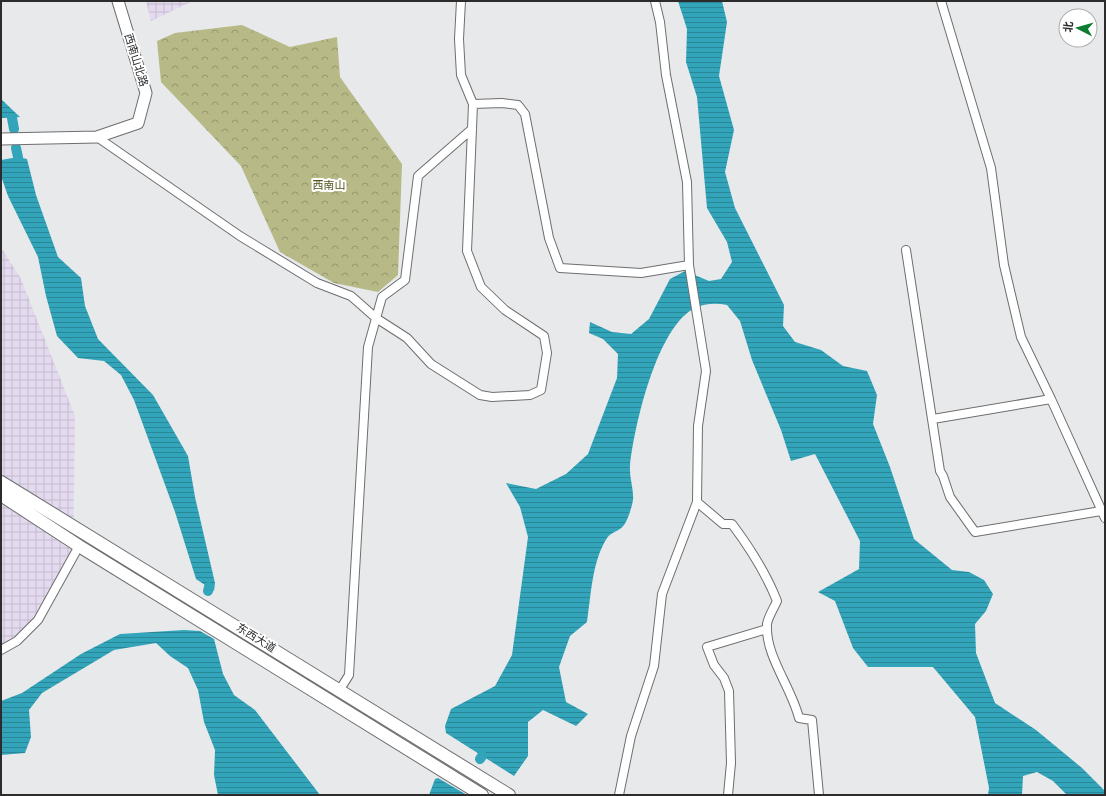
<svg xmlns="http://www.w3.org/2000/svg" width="1106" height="796" font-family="'Varela Round','Noto Sans SC',sans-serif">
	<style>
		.industrial { fill: url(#industrial-grid) }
		.forest { fill: url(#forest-crowns) }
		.water { fill: url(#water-rules) }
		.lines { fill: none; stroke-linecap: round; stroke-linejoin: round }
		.canal { stroke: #32a5ba; stroke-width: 10 }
		.street-casing { stroke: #6d6e70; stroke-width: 10 }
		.secondary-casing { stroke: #6d6e70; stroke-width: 13 }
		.primary-casing { stroke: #6d6e70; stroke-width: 14 }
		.street { stroke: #fff; stroke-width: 8 }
		.secondary { stroke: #fff; stroke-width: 11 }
		.primary { stroke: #fff; stroke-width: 12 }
		.labels { text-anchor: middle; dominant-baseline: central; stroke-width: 4; stroke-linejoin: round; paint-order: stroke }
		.street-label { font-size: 11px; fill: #2c2c2d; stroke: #fff }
		.park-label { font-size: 11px; fill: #53551a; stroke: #fff }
	</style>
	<defs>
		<pattern id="industrial-grid" width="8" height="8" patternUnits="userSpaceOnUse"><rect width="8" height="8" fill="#e4daef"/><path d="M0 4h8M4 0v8" fill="none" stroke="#c4bbcd"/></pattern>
		<pattern id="forest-crowns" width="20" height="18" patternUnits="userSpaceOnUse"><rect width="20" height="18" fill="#b7ba87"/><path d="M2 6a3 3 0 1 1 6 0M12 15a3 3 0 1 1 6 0" fill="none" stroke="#95976f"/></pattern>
		<pattern id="water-rules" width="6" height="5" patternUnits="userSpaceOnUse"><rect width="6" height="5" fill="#32a5ba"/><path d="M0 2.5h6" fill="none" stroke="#2b8798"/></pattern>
	</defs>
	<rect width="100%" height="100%" fill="#e8e9ea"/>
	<path class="industrial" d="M146,1H193L151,21Z
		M1,247L21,279L75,416L73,557L38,620L1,650Z"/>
	<path class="forest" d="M242,25L290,47L337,37L340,77L402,164L398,275L378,292L334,283L280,252L241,166L161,82L157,41L175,33Z"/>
	<path class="water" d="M678,1H722L727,22L719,76L734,130L725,172L735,208L784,305L783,326L795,342L821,350L843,366L867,371L877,395L873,424L890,467L914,539L952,570L969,572L984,580L993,594L986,611L975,624L976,653L995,703L1036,730L1082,768L1105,791V795H1067L1053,781L1037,772L1023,776L1022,795H988L989,788L975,717L933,667H868L853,648L835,601L818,592L859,569L860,541L815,454L791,461L781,430L752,360L740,321L727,305C716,303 706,303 695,308C657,326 634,427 630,466C629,477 634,489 633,500C632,506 628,520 624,525C620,531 611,532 607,538C592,561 591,596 587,622L570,636L559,667L566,702L588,714L576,726L543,710L528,722V756L514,776L446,733L445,726L451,709L495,686L512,655L528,537L520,507L506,483L536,489L566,474L588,454L617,378L618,354L603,339L589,333L590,322L612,332L631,334L649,319L670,279L685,271L709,281L721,279L732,262L727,242L707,208L697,97L686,62L687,29Z
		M1,99L20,117L1,118Z
		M18,157L27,159L36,195L58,257L81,278L85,306L98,339L153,395L188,456L195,497L215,583L214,591L196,579L175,512L134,400L121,375L104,361L78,358L57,336L46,296L38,257L8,196L1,176V160Z
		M184,630L200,631L214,639L223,674L234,695L255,710L320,795H218L214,775L215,750L204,722L198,690L188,668L170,656L156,643L114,650L42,693L29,710L31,737L25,753L1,755V701L22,693L81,654L120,634Z
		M438,778L467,795H429L435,779Z"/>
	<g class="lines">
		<path class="canal" d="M12,118L14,129
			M16,148L18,157
			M208,591L209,587
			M480,759L482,756"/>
		<g class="street-casing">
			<path id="street" d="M941,1L991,168L1004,265L1021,337L1051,399L1105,518
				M473,104L502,103L518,105L525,114L549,238L560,268L641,273L689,265
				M97,137L240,236L317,283L351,296L376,318L407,338L431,364L480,395L492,397L530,395L541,390L547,353L544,336L505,310L481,287L467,251L473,104L461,75L459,39L461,1
				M906,250L940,471L943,476L950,497L975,532L1101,511
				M933,419L1051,399
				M697,502L723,524H732C750,548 766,573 777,601C774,608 768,617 767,624C765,656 791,686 799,718L812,720L819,795
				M1,650L17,641L38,620L79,546
				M339,691L349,675L368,347L382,297L405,280L418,176L472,129
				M619,795L631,736L654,666L662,594L697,502L698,426L706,371L689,265L687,182L666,75L660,22L655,1
				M728,795L731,763L729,691L724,678L714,665L707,647L767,629"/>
		</g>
		<g class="secondary-casing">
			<path id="secondary" d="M1,139L97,137L138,123L146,93L118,1"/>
		</g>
		<g class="primary-casing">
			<path id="primary" d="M1,482L509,795
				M1,495L79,546L482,795"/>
		</g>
		<use href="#street" class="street"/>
		<use href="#secondary" class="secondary"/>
		<use href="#primary" class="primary"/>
	</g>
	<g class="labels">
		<g class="street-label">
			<text transform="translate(136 60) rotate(73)">西南山北路</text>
			<text transform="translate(256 638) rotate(32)">东西大道</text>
		</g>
		<g class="park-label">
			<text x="329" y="185">西南山</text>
		</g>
	</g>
	<rect width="1106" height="796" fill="none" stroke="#2c2c2d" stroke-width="4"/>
	<g transform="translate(1078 28) rotate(276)"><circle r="19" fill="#ffffff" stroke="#ababab"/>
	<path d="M0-3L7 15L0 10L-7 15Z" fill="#0c7c31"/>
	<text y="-6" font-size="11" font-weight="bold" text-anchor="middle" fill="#2c2c2d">北</text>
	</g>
</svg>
